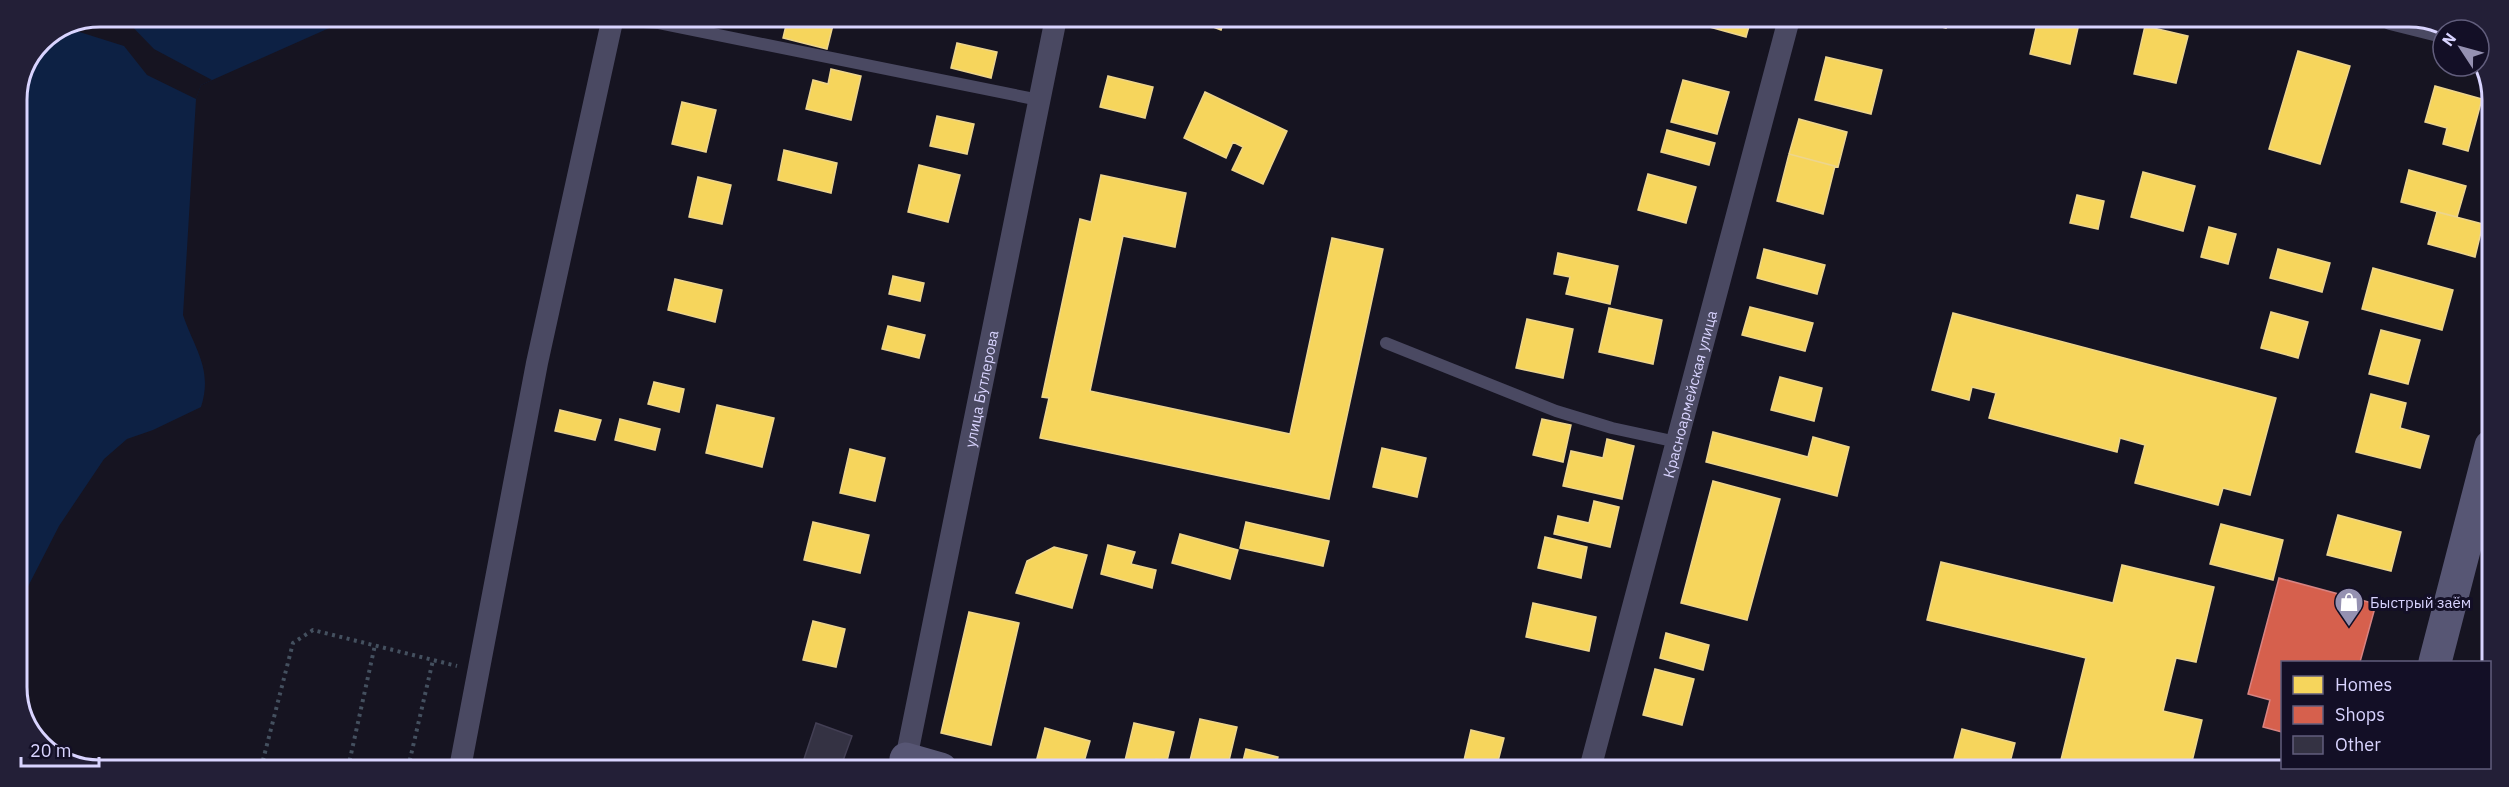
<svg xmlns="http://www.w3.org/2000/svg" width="2509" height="787" font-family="'IBM Plex Sans',sans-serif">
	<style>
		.water { fill: #0d2144 }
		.pier { fill: #161421 }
		.homes { fill: #f6d55c; stroke: #edd58d; stroke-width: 1.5 }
		.shops { fill: #d6604d; stroke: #d78382; stroke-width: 1.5 }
		.building { fill: #343243; stroke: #433f54; stroke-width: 1.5 }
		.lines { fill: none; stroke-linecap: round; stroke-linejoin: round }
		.path { stroke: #44505f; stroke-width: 4; stroke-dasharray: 3 4.5; stroke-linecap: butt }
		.lane { stroke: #4a4962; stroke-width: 12 }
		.street { stroke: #4a4962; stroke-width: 22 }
		.secondary { stroke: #575674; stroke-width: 33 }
		.labels { text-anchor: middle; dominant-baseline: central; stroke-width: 6; stroke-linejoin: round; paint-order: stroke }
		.street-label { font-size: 15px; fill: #d9d4ff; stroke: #130f26 }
		.poi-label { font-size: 15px; fill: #d9d4ff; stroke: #130f26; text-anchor: start }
		.rim { fill: none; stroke: #d9d4ff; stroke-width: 3 }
	</style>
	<rect width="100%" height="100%" fill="#161421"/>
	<path class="water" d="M100,17H354L201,85L196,99L183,315C195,350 213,369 201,407L153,430L127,439L104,459L59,526L17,608V100L41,41Z"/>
	<path class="pier" d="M100,17H123L154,49L212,80L201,85L196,99L147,75L124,46L70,29Z"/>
	<path class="homes" d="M788,17H835L827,49L783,38Z
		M1190,18H1225L1221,30Z
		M1677,18L1751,19L1746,37Z
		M1922,19H1948L1946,28L1921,22Z
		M2038,19H2080L2070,64L2030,54Z
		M2145,26L2188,36L2176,83L2134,74Z
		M957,43L997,52L991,78L951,68Z
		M2298,51L2350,66L2320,164L2269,149Z
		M1826,57L1882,70L1871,114L1815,100Z
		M831,69L861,76L851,120L806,109L813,80L828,84Z
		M1108,76L1153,87L1145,118L1100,107Z
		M1683,80L1729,92L1717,134L1671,122Z
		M2435,86L2482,99L2468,151L2443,144L2447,128L2425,122Z
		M1205,92L1287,131L1263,184L1232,170L1243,147L1233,142L1226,158L1184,138Z
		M682,102L716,110L706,152L672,144Z
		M937,116L974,124L967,154L930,146Z
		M1799,119L1847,132L1838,167L1789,154Z
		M1667,130L1715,143L1709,165L1661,152Z
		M784,150L837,163L831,193L778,180Z
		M1789,154L1835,166L1823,214L1777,201Z
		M919,165L960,175L948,222L908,212Z
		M2409,170L2466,186L2457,217L2401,202Z
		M2143,172L2195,186L2183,231L2131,217Z
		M1648,174L1696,187L1686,223L1638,210Z
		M1101,175L1186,193L1175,247L1123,236L1090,391L1290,434L1332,238L1383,249L1329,499L1040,438L1049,398L1042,397L1080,219L1091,222Z
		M698,177L731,185L722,224L689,217Z
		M2077,195L2104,201L2098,229L2070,223Z
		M2437,212L2483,224L2475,257L2428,244Z
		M2209,227L2236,234L2228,264L2201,257Z
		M1764,249L1825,265L1817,294L1757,278Z
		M2278,249L2330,263L2322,292L2270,278Z
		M1558,253L1618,266L1610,304L1566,294L1570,277L1554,274Z
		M2373,268L2453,290L2442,330L2362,309Z
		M893,276L924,283L920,301L889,294Z
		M675,279L722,290L715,322L668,310Z
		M1750,307L1813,323L1805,351L1742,335Z
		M1609,308L1662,320L1653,364L1599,352Z
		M2271,312L2308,322L2298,358L2261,348Z
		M1953,313L2276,398L2250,495L2223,488L2218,505L2135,483L2145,445L2120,438L2117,452L1989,418L1996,393L1972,387L1969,400L1932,390Z
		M1527,319L1573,329L1563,378L1516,368Z
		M888,326L925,335L919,358L882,349Z
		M2381,330L2420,340L2408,384L2369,374Z
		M1780,377L1822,388L1814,421L1771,410Z
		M654,382L684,389L679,412L648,404Z
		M2371,394L2406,403L2400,428L2429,436L2420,468L2356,452Z
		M717,405L774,418L762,467L706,453Z
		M560,410L601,420L595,440L555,431Z
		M620,419L660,429L655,450L615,440Z
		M1542,419L1571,425L1563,462L1533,455Z
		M1713,432L1808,457L1813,437L1849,447L1837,496L1706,462Z
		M1607,439L1634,446L1622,499L1563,486L1571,451L1603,458Z
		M1382,448L1426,458L1417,497L1373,487Z
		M850,449L885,458L875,501L840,493Z
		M1713,481L1780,499L1747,620L1681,603Z
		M1594,501L1619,507L1610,547L1554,534L1558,516L1589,523Z
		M2338,515L2401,532L2391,571L2327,555Z
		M813,522L869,535L860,573L804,560Z
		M1246,522L1329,541L1323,566L1240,548Z
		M2221,524L2283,540L2273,580L2210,564Z
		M1180,534L1238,550L1230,579L1172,563Z
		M1545,537L1587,547L1581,578L1538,568Z
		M1108,545L1135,552L1131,564L1156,570L1152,588L1101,574Z
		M1054,547L1087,555L1072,608L1016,593L1027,561Z
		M1941,562L2113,603L2122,565L2214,587L2196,662L2176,658L2163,711L2202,720L2190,770H2043L2045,761L2060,764L2086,658L1927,620Z
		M1533,603L1596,617L1589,651L1526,637Z
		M969,612L1019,623L991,745L941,733Z
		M813,621L845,629L836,667L803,660Z
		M1666,633L1709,645L1703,670L1660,658Z
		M1655,669L1694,679L1682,725L1643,715Z
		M1200,719L1237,727L1227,769H1188Z
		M1134,723L1174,732L1167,761L1156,759L1154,769H1123Z
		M1045,728L1090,741L1082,769H1046L1035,766Z
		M1962,729L2015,743L2008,770H1951Z
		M1471,730L1504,738L1496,769H1462Z
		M1246,749L1278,757L1275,769H1241Z
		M1302,760L1331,767L1330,769H1300Z
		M2285,768H2323V770H2284Z"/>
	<path class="shops" d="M2279,578L2376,604L2360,662H2282V732L2263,727L2270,700L2248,694Z"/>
	<path class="building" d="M816,723L852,736L840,769L801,768Z"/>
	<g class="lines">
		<path class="path" d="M261,768L293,643L313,630L457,666
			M348,768L375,645
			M408,768L433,660"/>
		<path class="lane" d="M613,20L659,23L1039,100
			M1386,343L1556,411L1612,428L1677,442"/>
		<g class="street">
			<path d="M2391,19L2443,32"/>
			<path d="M460,768L537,363L613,17"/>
			<path id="s1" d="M904,769L1056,18"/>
			<path id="s2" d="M1590,769L1789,19"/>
		</g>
		<path class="secondary" d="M2435,662L2491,446
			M906,759L941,769
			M2407,770L2408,768"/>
	</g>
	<defs>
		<g id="shop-pin" transform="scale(1.5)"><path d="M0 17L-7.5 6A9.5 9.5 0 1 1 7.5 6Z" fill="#9591b1" stroke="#130f26"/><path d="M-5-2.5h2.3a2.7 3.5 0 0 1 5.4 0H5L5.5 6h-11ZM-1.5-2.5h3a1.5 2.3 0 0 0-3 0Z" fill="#fff"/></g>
	</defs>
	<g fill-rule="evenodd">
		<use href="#shop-pin" x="2349" y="602"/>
	</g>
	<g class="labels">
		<g class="street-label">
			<text stroke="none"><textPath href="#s1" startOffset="388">улица Бутлерова</textPath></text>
			<text stroke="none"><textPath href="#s2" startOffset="388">Красноармейская улица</textPath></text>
		</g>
		<g class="poi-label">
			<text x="2370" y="602">Быстрый заём</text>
		</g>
	</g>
	<path d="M0 0H2509V787H0ZM100 27H2409A73 73 0 0 1 2482 100V687A73 73 0 0 1 2409 760H100A73 73 0 0 1 27 687V100A73 73 0 0 1 100 27Z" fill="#231f37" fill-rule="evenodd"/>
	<path class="rim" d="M100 27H2409A73 73 0 0 1 2482 100V687A73 73 0 0 1 2409 760H100A73 73 0 0 1 27 687V100A73 73 0 0 1 100 27Z"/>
	<rect x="2281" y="661" width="210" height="108" fill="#130f26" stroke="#625e7d" stroke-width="1.5"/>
	<rect x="2293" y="676" width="30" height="18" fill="#f6d55c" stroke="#625e7d" stroke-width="1.5"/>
	<text x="2335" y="691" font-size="18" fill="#d9d4ff">Homes</text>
	<rect x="2293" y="706" width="30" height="18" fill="#d6604d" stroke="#625e7d" stroke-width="1.5"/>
	<text x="2335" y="721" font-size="18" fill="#d9d4ff">Shops</text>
	<rect x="2293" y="736" width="30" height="18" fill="#343243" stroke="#625e7d" stroke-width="1.5"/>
	<text x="2335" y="751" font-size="18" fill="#d9d4ff">Other</text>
	<g transform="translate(2461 48) rotate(306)"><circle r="28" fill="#130f26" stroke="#625e7d" stroke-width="1.5"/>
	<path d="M0-4.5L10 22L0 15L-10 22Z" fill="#9591b1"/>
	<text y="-9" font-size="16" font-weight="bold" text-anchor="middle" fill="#d9d4ff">N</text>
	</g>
	<path d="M21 757v9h78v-9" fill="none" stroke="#d9d4ff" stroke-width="3"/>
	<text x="30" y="757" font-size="18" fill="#d9d4ff" stroke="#130f26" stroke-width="4.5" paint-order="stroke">20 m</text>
</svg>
